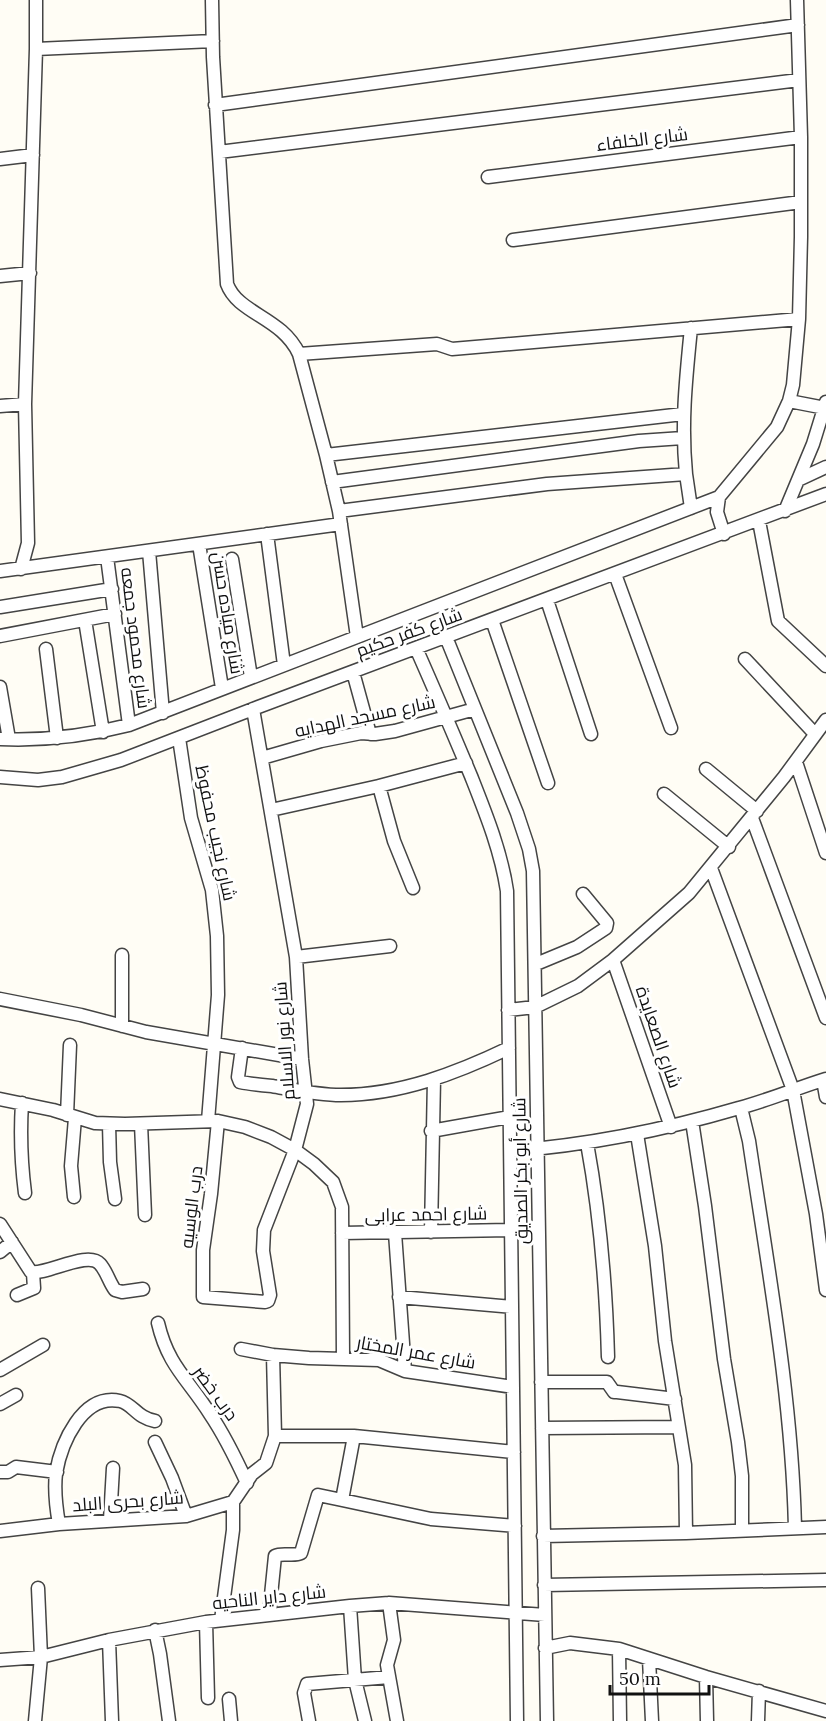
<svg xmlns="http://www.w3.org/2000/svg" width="826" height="1721" font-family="Lora,Cairo,serif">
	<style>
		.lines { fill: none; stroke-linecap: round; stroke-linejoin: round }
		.street-casing { stroke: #444; stroke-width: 15 }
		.street { stroke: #fff; stroke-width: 12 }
		.labels { text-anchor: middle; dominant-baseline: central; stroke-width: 6; stroke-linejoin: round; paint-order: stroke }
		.street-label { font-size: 18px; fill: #111; stroke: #fff }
	</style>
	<rect width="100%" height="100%" fill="#fffdf5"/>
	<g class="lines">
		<g class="street-casing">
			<path id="street" d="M212,0L213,57L227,284C238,314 282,317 299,354L326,455L339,511L357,637
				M36,49L213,41
				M215,105L798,25
				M219,152L799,80
				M0,159L33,155
				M488,177L801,137
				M513,240L801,202
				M0,276L30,273
				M299,354L437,344L452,349L799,319
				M789,401L825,408
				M0,406L25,404
				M326,455L683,414
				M686,474L691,508
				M798,480L826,467
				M332,482L639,441L683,438
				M339,511L547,484L686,474C681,423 686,378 691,328
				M785,511L813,444L826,402
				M759,521L778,621L826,666
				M267,534L284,665
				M724,534L717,512L719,497L777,427L789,401L793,385L799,319L801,237V137L797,0
				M199,544L222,688
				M149,551L163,713
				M107,557L129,725
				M232,559L251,677
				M21,569L28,543L25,404L36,49V0
				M0,571L341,524
				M615,574L671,728
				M547,600L591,734
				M0,607L112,589
				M85,620L103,732
				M492,620L548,783
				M0,636L115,614
				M446,637L517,813L529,849L533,871L547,1721
				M416,648C435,691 453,733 471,776C486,814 501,851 507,891L517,1721
				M46,649L57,738
				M745,659L815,734
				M353,672L370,734
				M0,687L9,739
				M179,738L191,818L212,890L217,936L218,995L208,1121
				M0,739C44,741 86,736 129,725L719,497
				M262,758L321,741L361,733L375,734L395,731L475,709
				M796,762L826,853
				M706,769L757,811
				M0,777L38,780L62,777L121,760L253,709L826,494
				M379,786L394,841L413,888
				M664,794L729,847
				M271,810L379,786L466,763
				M752,818L826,1018
				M711,868L793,1090L816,1214L826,1290
				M122,955V1026
				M296,957L390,946
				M613,960L671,1127
				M536,964L577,947L606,928L607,923L583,894
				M0,999L81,1015L146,1032L302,1059
				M508,1010L535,1007L578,986L613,960L689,893L784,777L826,720
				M242,1048L238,1077L240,1082C250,1084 261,1085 272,1086C295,1090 318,1095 341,1095C400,1095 457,1073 509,1048
				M823,1080L826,1097
				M0,1099L53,1110L95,1123L125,1124L218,1121L245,1127L271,1137L295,1150L314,1164L333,1182L342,1207L343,1357
				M22,1103C20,1134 21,1162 25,1193
				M741,1108L749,1141C768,1269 792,1398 795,1528
				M67,1115L70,1045
				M218,1121L211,1194L203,1250V1297L265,1302L268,1301L270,1295L263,1251L264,1230L295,1150L307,1104L302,1059L296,957L253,709
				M692,1121L705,1206L724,1359L738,1442L742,1476V1530
				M109,1124L110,1162L115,1199
				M141,1124L145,1215
				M431,1131L510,1117
				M637,1134L655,1246L665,1341L685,1465L686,1533
				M587,1143C600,1214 606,1284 608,1357
				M511,1151C589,1145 664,1130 739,1108C769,1100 797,1088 826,1079
				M74,1197L71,1166L75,1118
				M0,1224L31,1272C47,1275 88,1250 100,1264C107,1272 109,1282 115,1290L122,1292L143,1289
				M431,1232L434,1079
				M342,1233L511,1230
				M395,1233L405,1371
				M0,1252L12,1242
				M17,1295L34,1288L33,1273
				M399,1297L512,1307
				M158,1323C168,1366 188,1379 210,1414C225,1436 236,1459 247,1483
				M241,1349L273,1355L309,1358L379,1360L405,1371L513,1387
				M273,1355L275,1436
				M0,1370L43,1345
				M541,1382H607L614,1392H617L675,1399
				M0,1404L16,1395
				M542,1428L678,1427
				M155,1442L172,1478L186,1516
				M0,1472H8L16,1467L57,1472
				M342,1500L431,1519L515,1526
				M110,1520L113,1468
				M59,1524C56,1507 54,1490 56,1473C61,1444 82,1393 120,1401C133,1404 137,1418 155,1421
				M0,1531L59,1524L186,1516L233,1502L252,1474L266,1463L275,1436H354L514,1452
				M543,1536L686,1533L826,1527
				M544,1585L826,1580
				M389,1603L394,1640L387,1665L397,1721
				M350,1606L355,1680L365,1721
				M269,1615L275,1556C283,1552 293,1557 301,1553L318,1495L342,1500L354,1436
				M221,1620L233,1530V1502
				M206,1622L208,1698
				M155,1630L160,1654L169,1721
				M109,1640L112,1721
				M545,1648L570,1643L619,1649L706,1677L826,1711
				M619,1649L620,1721
				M649,1659L652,1721
				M0,1660L41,1657L109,1640L206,1622L350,1606L389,1603L545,1615
				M706,1677L707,1721
				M229,1699L231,1721
				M35,1721L41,1657L38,1588
				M309,1721L304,1693L307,1684L389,1677
				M758,1721L759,1691"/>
		</g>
		<use href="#street" class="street"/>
	</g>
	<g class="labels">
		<g class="street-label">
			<text transform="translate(642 139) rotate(-7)">شارع الخلفاء</text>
			<text transform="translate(228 613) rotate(81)">شارع مياده حسن</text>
			<text transform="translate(409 632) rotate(-20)">شارع كفر حكيم</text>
			<text transform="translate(136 638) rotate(83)">شارع محمود جمعه</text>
			<text transform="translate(365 716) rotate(-12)">شارع مسجد الهدايه</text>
			<text transform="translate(216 833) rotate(78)">شارع نجيب محفوظ</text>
			<text transform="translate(659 1037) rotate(71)">شارع الصعايدة</text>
			<text transform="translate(284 1041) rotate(-94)">شارع نور الاسلام</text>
			<text transform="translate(520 1171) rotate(-91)">شارع أبو بكر الصديق</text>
			<text transform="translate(191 1207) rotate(-83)">درب الوسيه</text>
			<text transform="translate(426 1214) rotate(-1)">شارع احمد عرابى</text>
			<text transform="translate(416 1352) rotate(10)">شارع عمر المختار</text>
			<text transform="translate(216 1393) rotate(54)">درب خضر</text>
			<text transform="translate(128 1501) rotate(-4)">شارع بحرى البلد</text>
			<text transform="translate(269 1597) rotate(-6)">شارع داير الناحيه</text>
		</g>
	</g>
	<path d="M610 1685v9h99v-9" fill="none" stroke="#111111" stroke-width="3"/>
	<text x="619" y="1685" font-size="18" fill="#111111" stroke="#ffffff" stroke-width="4.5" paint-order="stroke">50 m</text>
</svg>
